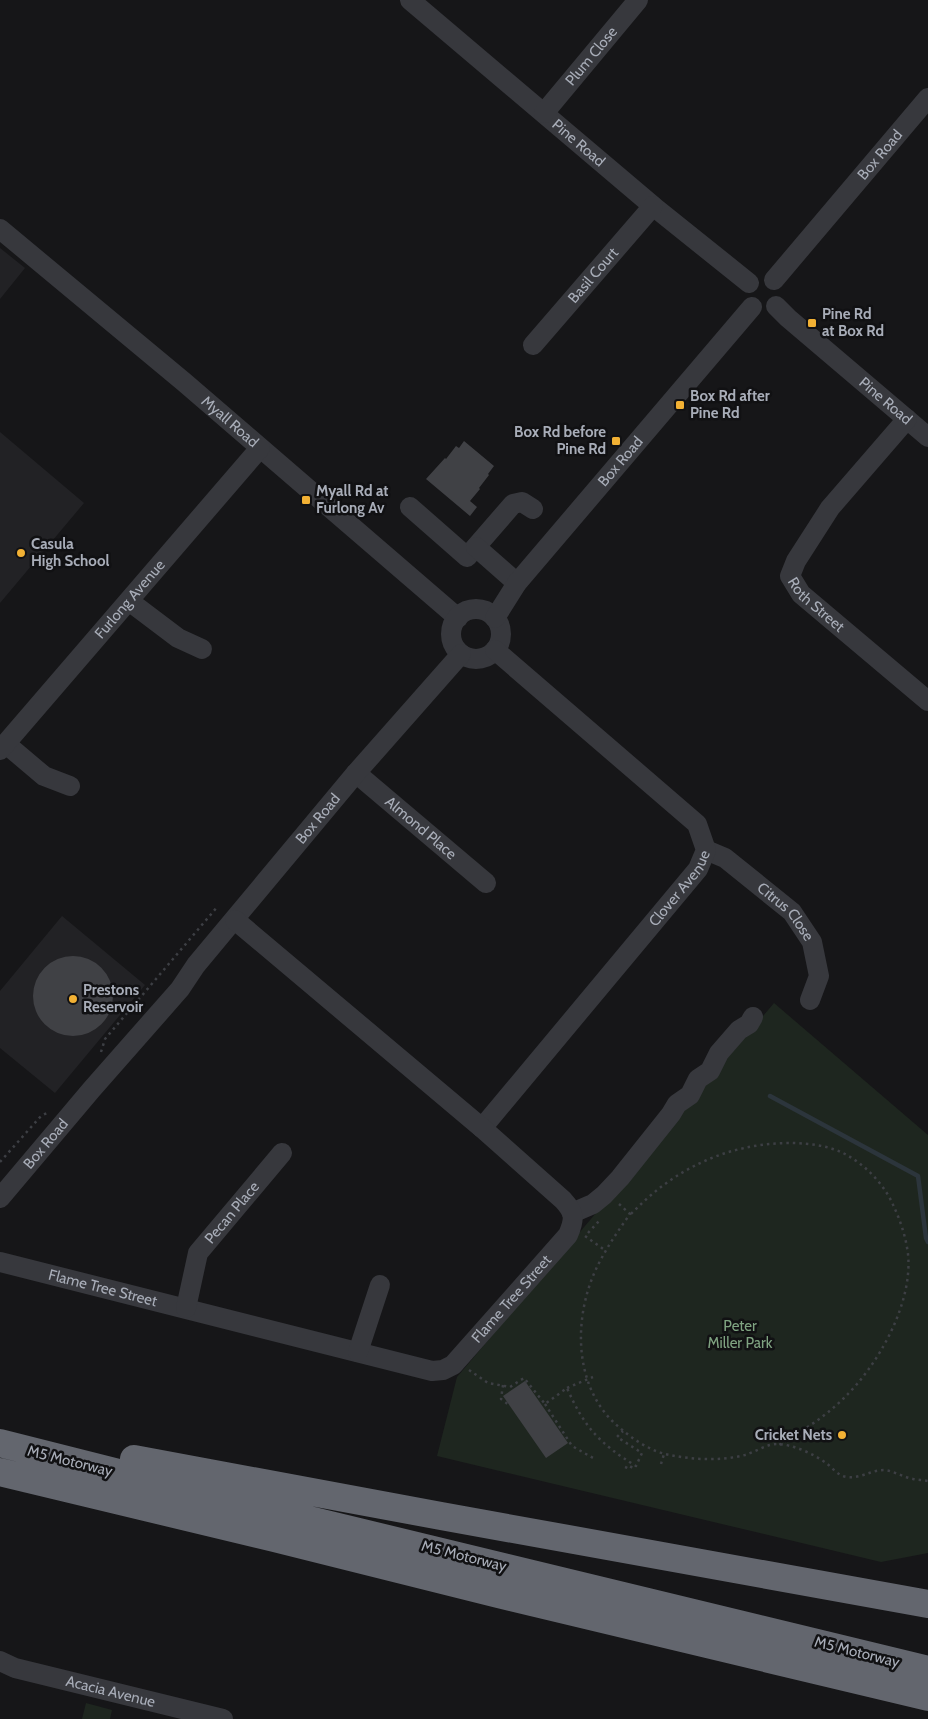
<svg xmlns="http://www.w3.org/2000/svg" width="928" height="1719" font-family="Cabin,sans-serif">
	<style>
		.built { fill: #222225 }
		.green { fill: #1e261f }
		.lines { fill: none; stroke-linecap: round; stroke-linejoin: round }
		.stream { stroke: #2c353c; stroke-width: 4.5 }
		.building { fill: #404145 }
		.path { stroke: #3d3f44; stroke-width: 2.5; stroke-dasharray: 2.5 4; stroke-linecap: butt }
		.minor { stroke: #37383d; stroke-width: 20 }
		.highway { stroke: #63666e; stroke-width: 28 }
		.poi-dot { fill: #f2b134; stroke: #111113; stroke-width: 2 }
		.labels { text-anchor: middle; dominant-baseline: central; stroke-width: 5; stroke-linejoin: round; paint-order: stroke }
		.street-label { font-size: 15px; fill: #a8adb8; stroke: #111113 }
		.poi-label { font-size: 15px; font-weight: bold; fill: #a8adb8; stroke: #111113; text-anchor: start }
		.park-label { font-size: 15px; fill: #7fa381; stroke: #111113 }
	</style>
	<rect width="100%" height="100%" fill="#161618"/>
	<path class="built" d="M0,248L25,268L0,299Z
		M0,432L84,503L0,603Z
		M62,916L145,985L55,1093L0,1048V991Z"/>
	<path class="green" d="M774,1003L928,1135V1553L881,1562L437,1456L457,1377Z
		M86,1703L112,1710L110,1719H82Z"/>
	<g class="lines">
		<path class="stream" d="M770,1096L918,1176L926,1238L928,1242"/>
	</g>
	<path class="building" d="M464,441L494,466L488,474L489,475L479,488L480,489L470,501L477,507L470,516L426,479L445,458L446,459L456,446L459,448Z
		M33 996a40 40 0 1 1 80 0a40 40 0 1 1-80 0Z
		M525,1381L568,1443L546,1458L503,1396Z"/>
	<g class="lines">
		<path class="path" d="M101,1052L105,1039L218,906
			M0,1162L41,1116L49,1112
			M619,1204L630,1214C618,1231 607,1247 598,1265C572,1317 573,1390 620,1428C634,1440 652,1452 670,1455C694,1460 721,1461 745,1455C755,1452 767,1444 777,1444C792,1444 814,1454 826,1463C833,1468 838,1476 847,1477C860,1479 871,1470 884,1470C894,1471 903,1477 913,1479C918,1480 923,1480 928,1481
			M631,1214C674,1169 726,1144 788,1143C806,1143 827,1145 843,1153C865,1164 885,1185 894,1207C901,1222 906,1238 908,1254C913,1304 878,1365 844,1398C825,1417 802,1431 779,1445
			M588,1233L599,1221
			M585,1236L606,1251
			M469,1370L488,1383L510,1387L524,1378L545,1404L567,1388C584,1427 600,1444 636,1466L642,1453L617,1437L623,1431
			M503,1385L501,1399L509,1405
			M567,1388L593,1377
			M545,1404L572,1446L593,1458
			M661,1464L664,1454
			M625,1467L630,1469L633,1464"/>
		<g class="minor">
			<path id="s1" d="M410,0L653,206L749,283"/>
			<path id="s2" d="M544,113L638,0"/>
			<path id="s3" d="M0,229L184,382L458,618"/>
			<path id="s4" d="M774,280L928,98"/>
			<path id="s5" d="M776,306L788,318L928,437"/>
			<path id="s6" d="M533,345L653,206"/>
			<path id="s7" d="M907,419L830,508L796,561L790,576L801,594L928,701"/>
			<path d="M410,507L467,557L513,504L522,502L533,509"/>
			<path d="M476,547L517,583"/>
			<path d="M129,601L178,638L202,649"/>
			<circle cx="476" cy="634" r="25"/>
			<path id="s8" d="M495,618L517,583L752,307"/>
			<path d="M6,744L44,776L70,786"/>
			<path id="s9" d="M0,750L260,448"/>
			<path id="s10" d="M356,773L486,883"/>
			<path id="s11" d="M706,850L725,858L792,912L812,942L819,976L810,1000"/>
			<path id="s12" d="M482,1128L698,869L706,850L697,824L495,650"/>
			<path id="s13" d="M0,1198L92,1089L180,989L196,965L356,773L461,654"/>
			<path d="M572,1213L593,1204L604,1195L620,1178L671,1114L677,1104L690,1095L698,1079L710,1071L719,1053L739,1030L749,1024L753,1017"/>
			<path id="s14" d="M0,1262L432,1371L443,1370L453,1365L568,1235C575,1219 575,1213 563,1200L482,1128L235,920"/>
			<path id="s15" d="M186,1308L198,1253L282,1153"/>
			<path d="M358,1352L380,1285"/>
			<path id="s16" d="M0,1661L15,1668L223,1719"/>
		</g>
		<path class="highway" d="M0,1443L198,1493L928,1670
			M134,1459L441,1516L928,1604
			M0,1472L274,1538L498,1594L928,1697"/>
	</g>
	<g class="poi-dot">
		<rect x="807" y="318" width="10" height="10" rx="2.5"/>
		<rect x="675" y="400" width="10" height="10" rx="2.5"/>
		<rect x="611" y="436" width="10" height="10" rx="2.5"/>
		<rect x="301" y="495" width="10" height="10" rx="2.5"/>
		<circle cx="21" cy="553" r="5"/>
		<circle cx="73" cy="999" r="5"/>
		<circle cx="842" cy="1435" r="5"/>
	</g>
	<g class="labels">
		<g class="street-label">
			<text stroke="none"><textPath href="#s2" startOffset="74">Plum Close</textPath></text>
			<text stroke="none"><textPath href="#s1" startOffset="221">Pine Road</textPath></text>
			<text stroke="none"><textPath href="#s4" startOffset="164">Box Road</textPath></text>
			<text stroke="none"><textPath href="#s6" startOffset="92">Basil Court</textPath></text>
			<text stroke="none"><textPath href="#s5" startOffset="145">Pine Road</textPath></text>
			<text stroke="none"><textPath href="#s3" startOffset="300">Myall Road</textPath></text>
			<text stroke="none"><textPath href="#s8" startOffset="201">Box Road</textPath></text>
			<text stroke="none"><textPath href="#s9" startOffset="199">Furlong Avenue</textPath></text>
			<text stroke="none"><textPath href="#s7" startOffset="236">Roth Street</textPath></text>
			<text stroke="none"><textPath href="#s13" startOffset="495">Box Road</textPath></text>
			<text stroke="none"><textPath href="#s10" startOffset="85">Almond Place</textPath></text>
			<text stroke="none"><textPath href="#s12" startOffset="311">Clover Avenue</textPath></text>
			<text stroke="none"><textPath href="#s11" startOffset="102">Citrus Close</textPath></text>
			<text stroke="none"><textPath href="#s13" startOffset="71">Box Road</textPath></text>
			<text stroke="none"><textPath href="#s15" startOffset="109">Pecan Place</textPath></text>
			<text stroke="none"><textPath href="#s14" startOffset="106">Flame Tree Street</textPath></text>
			<text stroke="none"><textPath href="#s14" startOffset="556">Flame Tree Street</textPath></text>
			<text transform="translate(70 1461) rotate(14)">M5 Motorway</text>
			<text transform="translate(464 1556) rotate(14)">M5 Motorway</text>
			<text transform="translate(857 1652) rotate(14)">M5 Motorway</text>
			<text stroke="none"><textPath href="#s16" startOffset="115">Acacia Avenue</textPath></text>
		</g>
		<g class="poi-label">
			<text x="822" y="314">Pine Rd<tspan x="822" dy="17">at Box Rd</tspan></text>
			<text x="690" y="396">Box Rd after<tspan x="690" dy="17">Pine Rd</tspan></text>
			<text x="606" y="432" text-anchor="end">Box Rd before<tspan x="606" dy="17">Pine Rd</tspan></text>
			<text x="316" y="491">Myall Rd at<tspan x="316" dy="17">Furlong Av</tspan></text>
			<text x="31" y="544">Casula<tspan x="31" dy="17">High School</tspan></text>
			<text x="83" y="990">Prestons<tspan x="83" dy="17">Reservoir</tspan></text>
			<text x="832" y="1435" text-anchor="end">Cricket Nets</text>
		</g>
		<g class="park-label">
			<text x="740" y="1326">Peter<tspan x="740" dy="17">Miller Park</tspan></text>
		</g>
	</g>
</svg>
